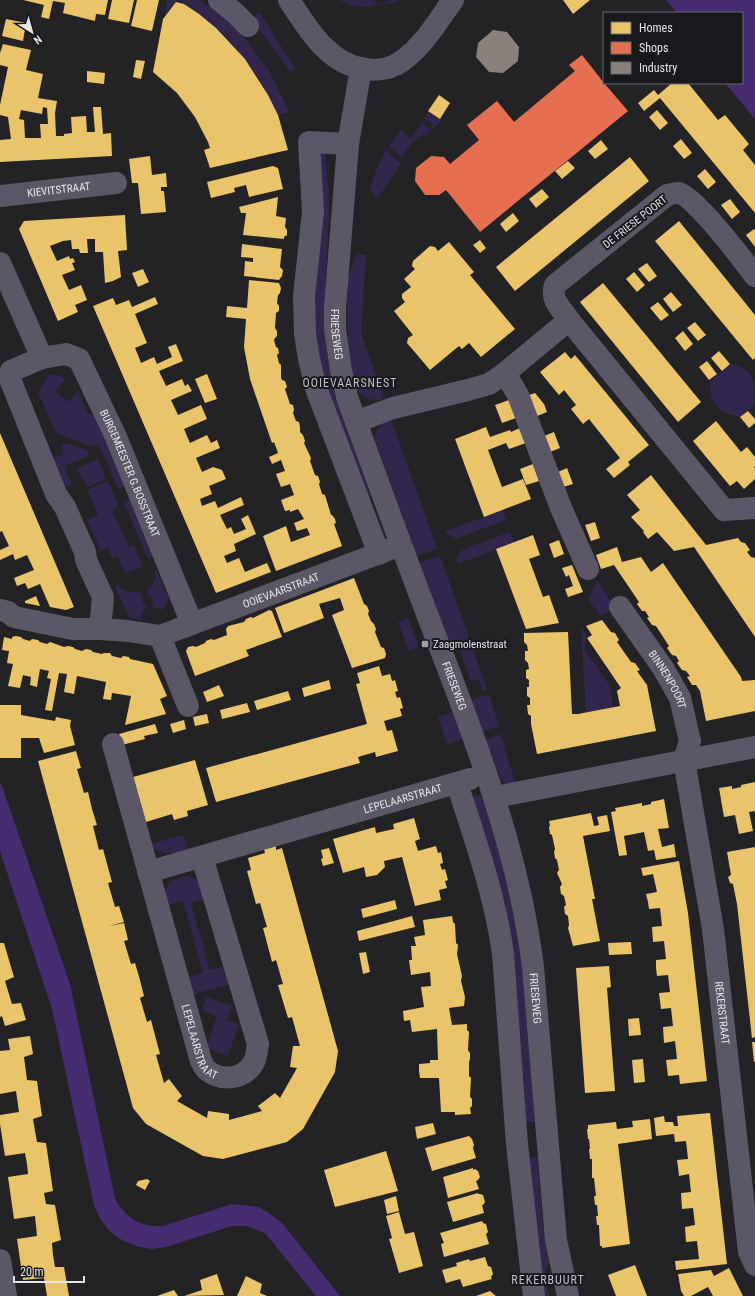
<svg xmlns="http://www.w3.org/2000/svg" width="755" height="1296" font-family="'Roboto Condensed',sans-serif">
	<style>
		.green { fill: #33264d }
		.water { fill: #462d72 }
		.homes { fill: #e9c46a; fill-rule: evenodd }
		.shops { fill: #e76f51 }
		.industry { fill: #8a817c }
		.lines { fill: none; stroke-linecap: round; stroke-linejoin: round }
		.minor { stroke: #5b5766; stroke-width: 22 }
		.poi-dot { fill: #a1a1a4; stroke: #19181d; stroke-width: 1.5 }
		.labels { text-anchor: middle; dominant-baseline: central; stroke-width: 4; stroke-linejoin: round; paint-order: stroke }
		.street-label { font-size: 11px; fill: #e5e5e8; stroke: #19181d }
		.poi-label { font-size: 11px; fill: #e5e5e8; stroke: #19181d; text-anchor: start }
		.neighbourhood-label { font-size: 12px; letter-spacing: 1px; fill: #c0bec6; stroke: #19181d }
	</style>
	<rect width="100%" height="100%" fill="#232225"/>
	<path class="green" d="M167,0H200L211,8L234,27L246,40L270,72L289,112L278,115C271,102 265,89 258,77C235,42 212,22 177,0L165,15Z
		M339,0H374L377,5L391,0H399L392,4L390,2C372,8 357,9 339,0Z
		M259,12L296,69L290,72L279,56L251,19Z
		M428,111L442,120L425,136L422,135L413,142L401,157L389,146L401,130L411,139L422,122L425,124L424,126L430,129L433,124L424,119Z
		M386,150L401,164L377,199L370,189L377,168Z
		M324,153L325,155L329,190V214L326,281V339L330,374L335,394L345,425L371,496L364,498L335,422L317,349L314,308L322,217L318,154Z
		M357,254L366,255L361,333L384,399C374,401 365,400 359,392C347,378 345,300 348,280C349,272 354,262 357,254Z
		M731,363C755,373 755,377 755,405L740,417L722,412L711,398L710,381Z
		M49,374L66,378L56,392L69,402L78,391L87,412L97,418L126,485L118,489L99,444L93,447L56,433L38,392Z
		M391,419L437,549L417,556L375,440C375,429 381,423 391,419Z
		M67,443L87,450L89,456L64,466L72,484L63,488L50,460L64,454L61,445Z
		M98,459L106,479L88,487L84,480H82L77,468Z
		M108,481L118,503H116L118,507L112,510L129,547L134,545L143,566L125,574L118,556L112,558L108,548L101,551L87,520L98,515L87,490Z
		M132,499L156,555L148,559L124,503Z
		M503,510L506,519L505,520L456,539L447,534L446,531Z
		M510,532L515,542L458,564L456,560L461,550Z
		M440,556L487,689L483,691L478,679L471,681L460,650L453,652L419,563Z
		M155,570H156L169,599L162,610L152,606L153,599L148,595L147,590C154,583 157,580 155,570Z
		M597,580L615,608L600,616L588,599Z
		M119,585C125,594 132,592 141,593L143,603L148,608C142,610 141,613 142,620L129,617L115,587Z
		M408,618L419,647L409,651L398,622Z
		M581,627L586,635L585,650L610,686L613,708L586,713Z
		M489,694L499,726L483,732L471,700Z
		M453,712L463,739L447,745L438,717Z
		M501,734L505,747H504L516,785L505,784L501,779L486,740Z
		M478,795L485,799C499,852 513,905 521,959C529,1013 531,1067 535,1122H526L524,1083L520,1034L472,799L475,796Z
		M184,835L188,849C174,854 160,857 150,844Z
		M189,876C201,879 203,887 207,898L191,903L210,970L226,966L231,984L190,995L187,978L203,973L183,901L167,905C162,887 169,877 189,876Z
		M206,997L232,1006L227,1020L239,1024L228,1056L206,1048L217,1016L202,1011Z
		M537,1157L543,1225L549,1264L544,1273L549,1296H544L527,1158Z"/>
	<path class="water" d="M666,0H755V119L725,83H742V13H677Z
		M0,783L2,786L70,984L115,1199C127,1219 140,1227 163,1226L232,1204L258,1207L269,1213L283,1224L340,1296H316L266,1234L248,1226H232L166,1247L152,1249L140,1247L128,1243L115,1236L107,1228L100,1218L94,1205L52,1009L0,851Z"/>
	<path class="homes" d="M23,0H108L105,15L96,14L95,21L63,13L65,3L53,1L49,19L41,17L44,5Z
		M112,0H134L129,23L108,19Z
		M137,0H159L152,31L131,26Z
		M563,0H590L573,14Z
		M176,2L184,4L199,14L216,28L245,59L268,95L278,115L288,150L210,168L204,150L210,148L208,142L195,117L177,93L153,72L163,19Z
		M6,19L26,23L23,41L2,36Z
		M3,44L31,50L26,70L43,74L38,98L57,101L55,113L56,136H64V134L72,133L71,117L86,116L87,132H95L93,107H101L103,134L111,133L112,156L0,162V140L11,139L8,117L0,115V105L8,67L0,65V53ZM43,107L47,108L48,124H40L41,138H25L24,120L19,119L21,110L42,114Z
		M136,60L145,61L141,79L133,77Z
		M87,71L105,73L104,84L87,82Z
		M672,83H688L718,120L725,115L749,144L743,150L755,165V213L660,98L644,111L638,103L654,90L658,95Z
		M439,95L450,103L440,119L428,111Z
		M657,110L668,123L660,130L649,117Z
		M681,139L692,153L684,159L673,146Z
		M601,140L608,149L595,159L588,151Z
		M150,156L152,175L166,173L167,187H161V191H164L166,212L141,214L138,183H132L129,159Z
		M630,157L649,181L515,291L496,267Z
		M568,161L575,168L562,179L555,171Z
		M273,166L278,168L283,189L249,197L246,185L234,188L235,192L211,198L207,182Z
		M705,169L716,182L708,189L697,176Z
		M542,189L549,197L536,208L529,199Z
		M278,197L276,216L286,218L285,227L287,230V235L284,237V239L243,235L246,213H241L239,207Z
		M730,199L740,212L732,219L721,205Z
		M513,213L519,221L506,232L500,224Z
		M125,215L127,250L118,251L121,277L113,281L105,283L103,252H95V239H87L88,253H80L79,249H72L71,240L63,241L50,246L57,261L69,256L70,259L73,258L75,262L72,263L75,270L62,275L69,290L81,285L87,300L75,305L78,312L58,321L19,229L24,221Z
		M679,221L755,315V358L753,360L655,241Z
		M754,229L755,230V247L746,235Z
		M480,240L486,248L480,253L473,245Z
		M449,242L474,272L470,275L515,329L481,357L469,343L462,349L459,346L430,370L407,343L408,338L413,335L394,311L405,302L402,298V294L411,287L404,279L415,269L412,266L413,261L430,246L435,247L438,251Z
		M242,244L282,249L280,267L283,270L282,276L279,280L244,276L245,261L253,262V258L241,257Z
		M647,263L657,276L649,282L638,269Z
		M143,269L149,282L138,287L132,273Z
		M634,272L645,285L637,292L626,279Z
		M249,280L279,283L281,288L280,293L278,295L277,303L279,306V311L276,313L275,328L277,331V336L275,338L274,340L276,347L278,348L279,353L277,355L279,363L281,365V378L282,380L285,381L287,387L285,389L290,404L293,405L294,410L293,413L296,421L299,422L300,427V432L303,435L305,441L304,443L311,458L310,461L315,475L318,476L320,482L319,484L322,494L325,495L331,515H332L335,519L336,523L334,524L342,546L276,571L263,536L286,526L291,542L310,535L307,528L297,531L294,523L304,519L298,509L290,512V510L285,511L281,500L294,495L290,484L281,487L276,474L285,471L281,460L272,464L269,457L278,453L274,442L272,443L250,379L244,347L246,319L226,317L227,306L247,308Z
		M603,283L701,402L678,422L580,302Z
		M671,292L682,305L673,312L663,299Z
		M155,297L158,304L135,314L147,343L135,348L138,355L141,363L154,357L157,364L172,357L168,347L176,344L183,361L159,371L166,386L182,379L185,386L188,384L192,391L171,400L178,415L201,405L207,419L184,429L190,443L207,435L211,443L217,440L220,448L196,458L202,472L213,467L222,470L226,479L209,486L212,494L200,499L202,506L215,501L218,508L241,497L244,505L220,515L227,529L231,527L234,534L246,529L241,519L248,515L256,534L234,544L236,551L224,556L227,563L239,558L245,572L267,563L271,572L216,593L93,306L113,298L116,305L129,300L132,307Z
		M658,302L669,315L661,321L650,308Z
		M695,322L706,335L698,341L687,328Z
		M683,331L693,344L685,351L675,338Z
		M719,351L730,364L722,371L711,358Z
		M565,352L571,359L575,355L649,445L628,462L630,465L614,478L606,469L620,458L589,419L583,424L571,409L576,405L564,390L559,395L540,372Z
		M707,361L717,374L709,380L699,367Z
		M207,374L217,399L205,403L195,379Z
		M535,393L544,404L547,412L537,416L529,395Z
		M509,400L516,418L502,423L495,405Z
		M748,411L755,419V423L749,428L740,417Z
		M716,421L741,452L747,447L755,457V466L754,467L755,468V479L744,489L737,481L730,486L693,441Z
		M486,427L490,437L510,430L511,432L520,428L526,443L509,449L506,443L488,450L502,487L523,479L531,499L484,517L455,439Z
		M554,432L560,448L550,452L544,436Z
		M0,433L74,607L66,610L50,607L40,584L28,589L25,583L17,586L14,578L34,570L27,555L15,560L13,554L0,560V550L9,546L2,531L0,532Z
		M533,464L539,481L526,485L520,469Z
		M567,468L573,484L563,487L558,472Z
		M651,475L706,545L738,538L741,542L745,543L750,550L747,552L751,557L755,558V637L694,547L674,551L657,532L648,539L643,532L644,531L631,517L640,510L627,495Z
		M595,522L600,538L591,541L585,525Z
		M533,535L540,555L529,559L543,597L549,595L559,623L526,629L496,549Z
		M559,540L564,554L554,558L549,544Z
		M617,547L622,562L641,557L651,572L663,563L741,677L742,681L755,680V711L706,721L700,691L696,685H692L687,677L690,676L686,671L682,670L677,663L679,661L676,656L672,655L667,648L669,646L656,626L652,625L647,618L649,617L645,611H642L637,604L639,602L614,565L601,569L596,555Z
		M572,565L583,592L568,597L565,589L573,586L569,575L566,577L562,568Z
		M354,578L364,604L367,606L369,611L368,614L371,621L374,624L376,629L375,632L381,647L384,648L386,654L385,658L352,668L332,615L344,610L340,598L319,604L324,618L284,633L275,608Z
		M36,596L40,606L25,603V601Z
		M269,610L272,611L282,637L246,650L249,656L195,676L186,651L188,647L193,646L196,647L205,643L206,641L211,639L214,640L227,635L226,629L228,626L244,622L246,619L251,617L253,618Z
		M602,620L611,632L615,633L619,640L617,642L631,662L635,663L640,670L637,671L647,685L656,731L537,754L531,724V716L528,714L527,705H530V698L527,696V687H529V680L526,678V670L529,669L528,663L525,660V651H528L527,645L524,642V633L568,632L572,714H578L620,706L617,691L621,688L587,638L592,635L586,626Z
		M16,636L21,637L23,639L30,641L32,639L38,640L40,642L47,644L50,642L64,647L68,646L73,647L75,649L82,651L86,649L91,650L93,652L102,654L104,653H110L112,656L121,658L123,656L129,657L130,659L153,664L167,696L160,699L166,714L125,725L131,696L112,693L111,700L103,699L106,682L77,676L74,694L64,692L67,674L59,673L52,711L45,710L51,679L47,678L49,671L40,669L37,687L30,685L31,677L23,675L20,688L8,686L13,664L7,663L9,651L2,650L4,637L12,639V637Z
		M379,666L382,676L390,674L392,681L395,680L398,691L395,692L397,698L400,697L403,708L400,709L402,716L384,721L387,731L392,730L398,751L376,757L375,752L358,757L360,763L216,802L206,768L367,724L356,684L360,683L357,673Z
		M329,680L331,689L304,697L302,688Z
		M219,685L224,696L207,702L203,692Z
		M288,691L291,700L257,710L254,701Z
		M247,703L250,712L222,719L220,710Z
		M0,705H21V715L55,721L56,717L71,720L70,726L75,745L44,753L39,738H21V758H0Z
		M207,714L209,723L195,726L193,717Z
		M184,720L186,729L173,733L170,724Z
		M155,724L158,733L144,736L145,739L122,745L119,734Z
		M76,751L81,768L77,769L84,793L88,792L92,809L97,825L93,826L99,850L103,849L112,882L108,883L115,907L119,906L124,922L109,926L124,923L128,940L124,941L131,964L135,963L140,980L144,996L140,998L147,1022L151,1020L160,1054L156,1055L164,1083L169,1079L182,1096L177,1101L207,1118L208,1111L229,1114V1120L262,1111L258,1106L275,1093L280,1098L297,1068L290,1067L293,1046H300L292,1017L288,1018L278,985L283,984L276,960L272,962L263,928L267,927L260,903L256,904L247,871L251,870L248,858L265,853L264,849L276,846V850L282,848L338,1051L335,1072L303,1129L287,1142L223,1159L203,1156L146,1124L133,1108L38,761Z
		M195,760L208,805L187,811L188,816L174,820L172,814L146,822L133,777Z
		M755,782V811L749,812L753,831L739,834L735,815L724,817L719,788L732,786V789L741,787V785Z
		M664,799L669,828L658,829L662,847L674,844L676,857L656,860L654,850L648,851L644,832L624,836L627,855L619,856L611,812L616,811L615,808L642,803V806L651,804V802Z
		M591,813L594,826L599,825L597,817L607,815L610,831L583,836L595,899H592L600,941L573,946L568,928L569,925L568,916L565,914L564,907L566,905L564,896L561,894L560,887L562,884L557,873L559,870L557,860L555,858L554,852L555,849L552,835L550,834L549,827L550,826L549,821Z
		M414,818L420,839L415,841L418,851L436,846L438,853L441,852L443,863L440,864L442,870L445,869L448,880L445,881L447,888L439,890L441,900L415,906L402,857L384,861L385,867L377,875L366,877L364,867L343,873L333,839L375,827L376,833L394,829L393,824Z
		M755,847V1037L752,1038L737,904L733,884L730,883L728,877L731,875L727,852Z
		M329,848L334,863L323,866L321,859L323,858L321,850Z
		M679,861L688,913L707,1081L680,1084L679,1075L668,1076L666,1060L677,1059L675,1041L664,1043L663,1027L673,1026L671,1008L661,1009L659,993L670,992L668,975L657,976L656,968V960L666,959L664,941L653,942L652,927L662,926L660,908L649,909L648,902L646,894L657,892L653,874L643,876L641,868Z
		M395,900L397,909L363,918L361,909Z
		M412,916L415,927L359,941L357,931Z
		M452,916L453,922L455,924L456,943L458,945L457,954L462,976L461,981L465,997L464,1006L449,1008L452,1025L467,1024V1030L469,1032L468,1050L470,1053V1059L469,1062V1076L471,1078L470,1097L472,1099V1106L470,1108L471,1114L455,1115V1112H441L439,1078H420L419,1071V1064L430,1063V1060H438L437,1029L412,1032L410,1020L404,1021L403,1011L424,1007L421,987L431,986L430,972L411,975L409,960H412L411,946H416L414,937L425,935L423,920Z
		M631,942L632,954L609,955L608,943Z
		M0,943H4L14,977L5,981L12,1004L21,1003L26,1020L5,1026L2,1016L0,1017Z
		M366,952L370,972L363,974L359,953Z
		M609,966L611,987L607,988L615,1091L585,1093L576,968Z
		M639,1018L641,1035L629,1036L628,1019Z
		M30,1036L33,1054L24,1057L27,1080L37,1081L42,1116L33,1119L35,1131L37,1142L46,1143L53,1191L44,1193L46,1204L55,1205L61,1240L52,1243L53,1255L55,1267H64L69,1296H47L44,1278L23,1280L17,1239L37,1236L35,1216L14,1219L8,1177L28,1174L27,1164L25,1153L5,1156L0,1124V1115L19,1112L16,1091L0,1094V1051L10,1050L8,1039Z
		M752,1042H755V1062H754Z
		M643,1059L645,1082L634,1083L632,1060Z
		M710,1113L727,1264L676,1270L675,1261L699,1259L697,1241L686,1242L685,1227L695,1225L693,1208L682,1209L681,1193L691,1192L689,1174L679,1176L678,1167L677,1160L688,1159L686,1141L675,1142L674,1134L656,1136L654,1118L664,1116L665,1122H673L674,1126H678L677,1116Z
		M650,1119L652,1139L618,1144L630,1244L602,1248V1246H600L599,1225H597L596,1216H598L597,1205H595L594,1196H596L594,1178H592V1159H590L589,1149H590L589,1139H588L587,1129H588V1125L616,1122L617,1129L633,1127L632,1121Z
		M433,1123L436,1134L417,1139L415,1127Z
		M469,1136L472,1139L474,1145L473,1148L476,1158L432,1171L425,1148Z
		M386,1151L398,1191L335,1207L324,1170Z
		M473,1168V1170L475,1169L478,1171L480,1177L478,1180L476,1181L479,1189L448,1198L443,1177Z
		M147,1179L150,1181L145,1190L136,1185L138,1181Z
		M478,1193V1194H480L483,1195L485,1202L483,1205H482L484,1213L453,1222L447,1202Z
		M396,1196L399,1211L387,1214L384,1200Z
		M399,1212L405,1234L414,1232L423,1266L399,1273L389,1239L392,1238L386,1216Z
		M482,1221L483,1223L486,1224L488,1232L486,1234L489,1244L444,1257L441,1244L444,1243L440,1233Z
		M485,1257L488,1266L491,1267L493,1274L491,1277L492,1279L463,1287L460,1279L446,1283L442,1270L457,1266L456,1263L469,1259L470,1261Z
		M635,1265L647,1296H616L608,1275Z
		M729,1268L743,1296H713L708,1287L691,1296H684L681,1291L678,1274L711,1270L714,1276Z
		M217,1274L224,1295L184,1296L202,1290L200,1280Z
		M246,1276L262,1284L260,1293L267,1296H237Z
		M174,1290L178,1296H157Z
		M490,1291L496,1296H476Z"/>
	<path class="shops" d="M582,55L604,83L628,111L480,232L446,190L439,195H425L415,181L416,168L431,156L444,157L450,164L479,140L467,125L497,101L514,122L575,71L569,65Z"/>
	<path class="industry" d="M493,30L507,32L519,47L518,61L503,73L489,72L476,57L478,43Z"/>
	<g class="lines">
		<g class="minor">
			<path d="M219,0L236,14L248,26"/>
			<path d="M289,0C308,29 328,64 365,69C380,71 391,69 402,61C424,45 438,21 453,0"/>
			<path id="s1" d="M361,68L348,144L335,308V329L341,371L347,397L356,422C383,495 409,568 437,640C478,746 519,854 533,967L556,1240L568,1296"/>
			<path d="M348,144L309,142L313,212L304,296L305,334L309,359L316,388L379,554"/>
			<path id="s2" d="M0,196L116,183"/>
			<path d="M0,263L42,358"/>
			<path d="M755,276C743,260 695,196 679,193C676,192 670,195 667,195L555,285C550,300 561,308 569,320L724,510L755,508"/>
			<path id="s3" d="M11,371L42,358L66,354L79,359L116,437L192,624"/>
			<path d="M11,371L10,379L56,494L65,507L85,552L86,560L103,597L100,629"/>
			<path d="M505,373L518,395L561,508L588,569"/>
			<path d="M356,422L393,408L468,390L489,384L505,373L569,320"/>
			<path id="s4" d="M620,607L663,668L680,698L690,741L684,760L713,929L749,1252L755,1265"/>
			<path id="s5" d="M0,610L8,612L14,617L73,629H100L128,631L160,636L393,548"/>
			<path d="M160,636L188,706"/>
			<path id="s6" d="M113,744L201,1061C203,1065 205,1069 208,1071C223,1082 245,1079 254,1062C257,1056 257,1050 258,1044L202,857"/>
			<path d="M457,783C475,840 495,895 503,954L517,1144L534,1296"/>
			<path d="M495,797L755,747"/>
			<path id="s7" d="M148,872L470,779"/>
			<path d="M0,1260L6,1296"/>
		</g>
	</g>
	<rect class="poi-dot" x="421" y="640" width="8" height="8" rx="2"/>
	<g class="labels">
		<g class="street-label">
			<text stroke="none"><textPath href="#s2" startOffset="59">KIEVITSTRAAT</textPath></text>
			<text transform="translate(635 222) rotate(-38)">DE FRIESE POORT</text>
			<text stroke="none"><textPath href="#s1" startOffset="268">FRIESEWEG</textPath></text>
			<text stroke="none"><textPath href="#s3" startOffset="197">BURGEMEESTER G.BOSSTRAAT</textPath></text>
			<text stroke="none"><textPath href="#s5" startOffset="293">OOIEVAARSTRAAT</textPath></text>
			<text stroke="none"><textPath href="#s4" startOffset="87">BINNENPOORT</textPath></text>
			<text stroke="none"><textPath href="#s1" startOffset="640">FRIESEWEG</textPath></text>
			<text stroke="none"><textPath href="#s7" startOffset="265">LEPELAARSTRAAT</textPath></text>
			<text stroke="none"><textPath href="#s1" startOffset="964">FRIESEWEG</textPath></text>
			<text stroke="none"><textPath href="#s4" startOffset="429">REKERSTRAAT</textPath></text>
			<text stroke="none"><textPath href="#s6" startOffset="311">LEPELAARSTRAAT</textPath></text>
		</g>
		<g class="poi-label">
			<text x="433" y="644">Zaagmolenstraat</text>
		</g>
		<g class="neighbourhood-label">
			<text x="350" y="383">OOIEVAARSNEST</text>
			<text x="548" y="1280">REKERBUURT</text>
		</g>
	</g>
	<rect x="603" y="12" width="140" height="72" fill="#19181d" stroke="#6b6a6e"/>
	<rect x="611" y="22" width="20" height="12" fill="#e9c46a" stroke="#6b6a6e"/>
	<text x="639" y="32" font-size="12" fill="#e5e5e8">Homes</text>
	<rect x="611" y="42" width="20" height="12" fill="#e76f51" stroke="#6b6a6e"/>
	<text x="639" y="52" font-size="12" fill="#e5e5e8">Shops</text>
	<rect x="611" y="62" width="20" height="12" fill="#8a817c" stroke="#6b6a6e"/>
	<text x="639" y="72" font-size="12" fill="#e5e5e8">Industry</text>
	<g transform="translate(32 32) rotate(143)" stroke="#19181d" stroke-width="3" paint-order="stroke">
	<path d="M0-3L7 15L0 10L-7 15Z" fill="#e5e5e8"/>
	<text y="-6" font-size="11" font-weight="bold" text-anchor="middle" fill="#e5e5e8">N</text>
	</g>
	<path d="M14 1276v6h70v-6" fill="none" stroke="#e5e5e8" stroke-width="2"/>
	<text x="20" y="1276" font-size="12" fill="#e5e5e8" stroke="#19181d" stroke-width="3" paint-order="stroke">20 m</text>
</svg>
